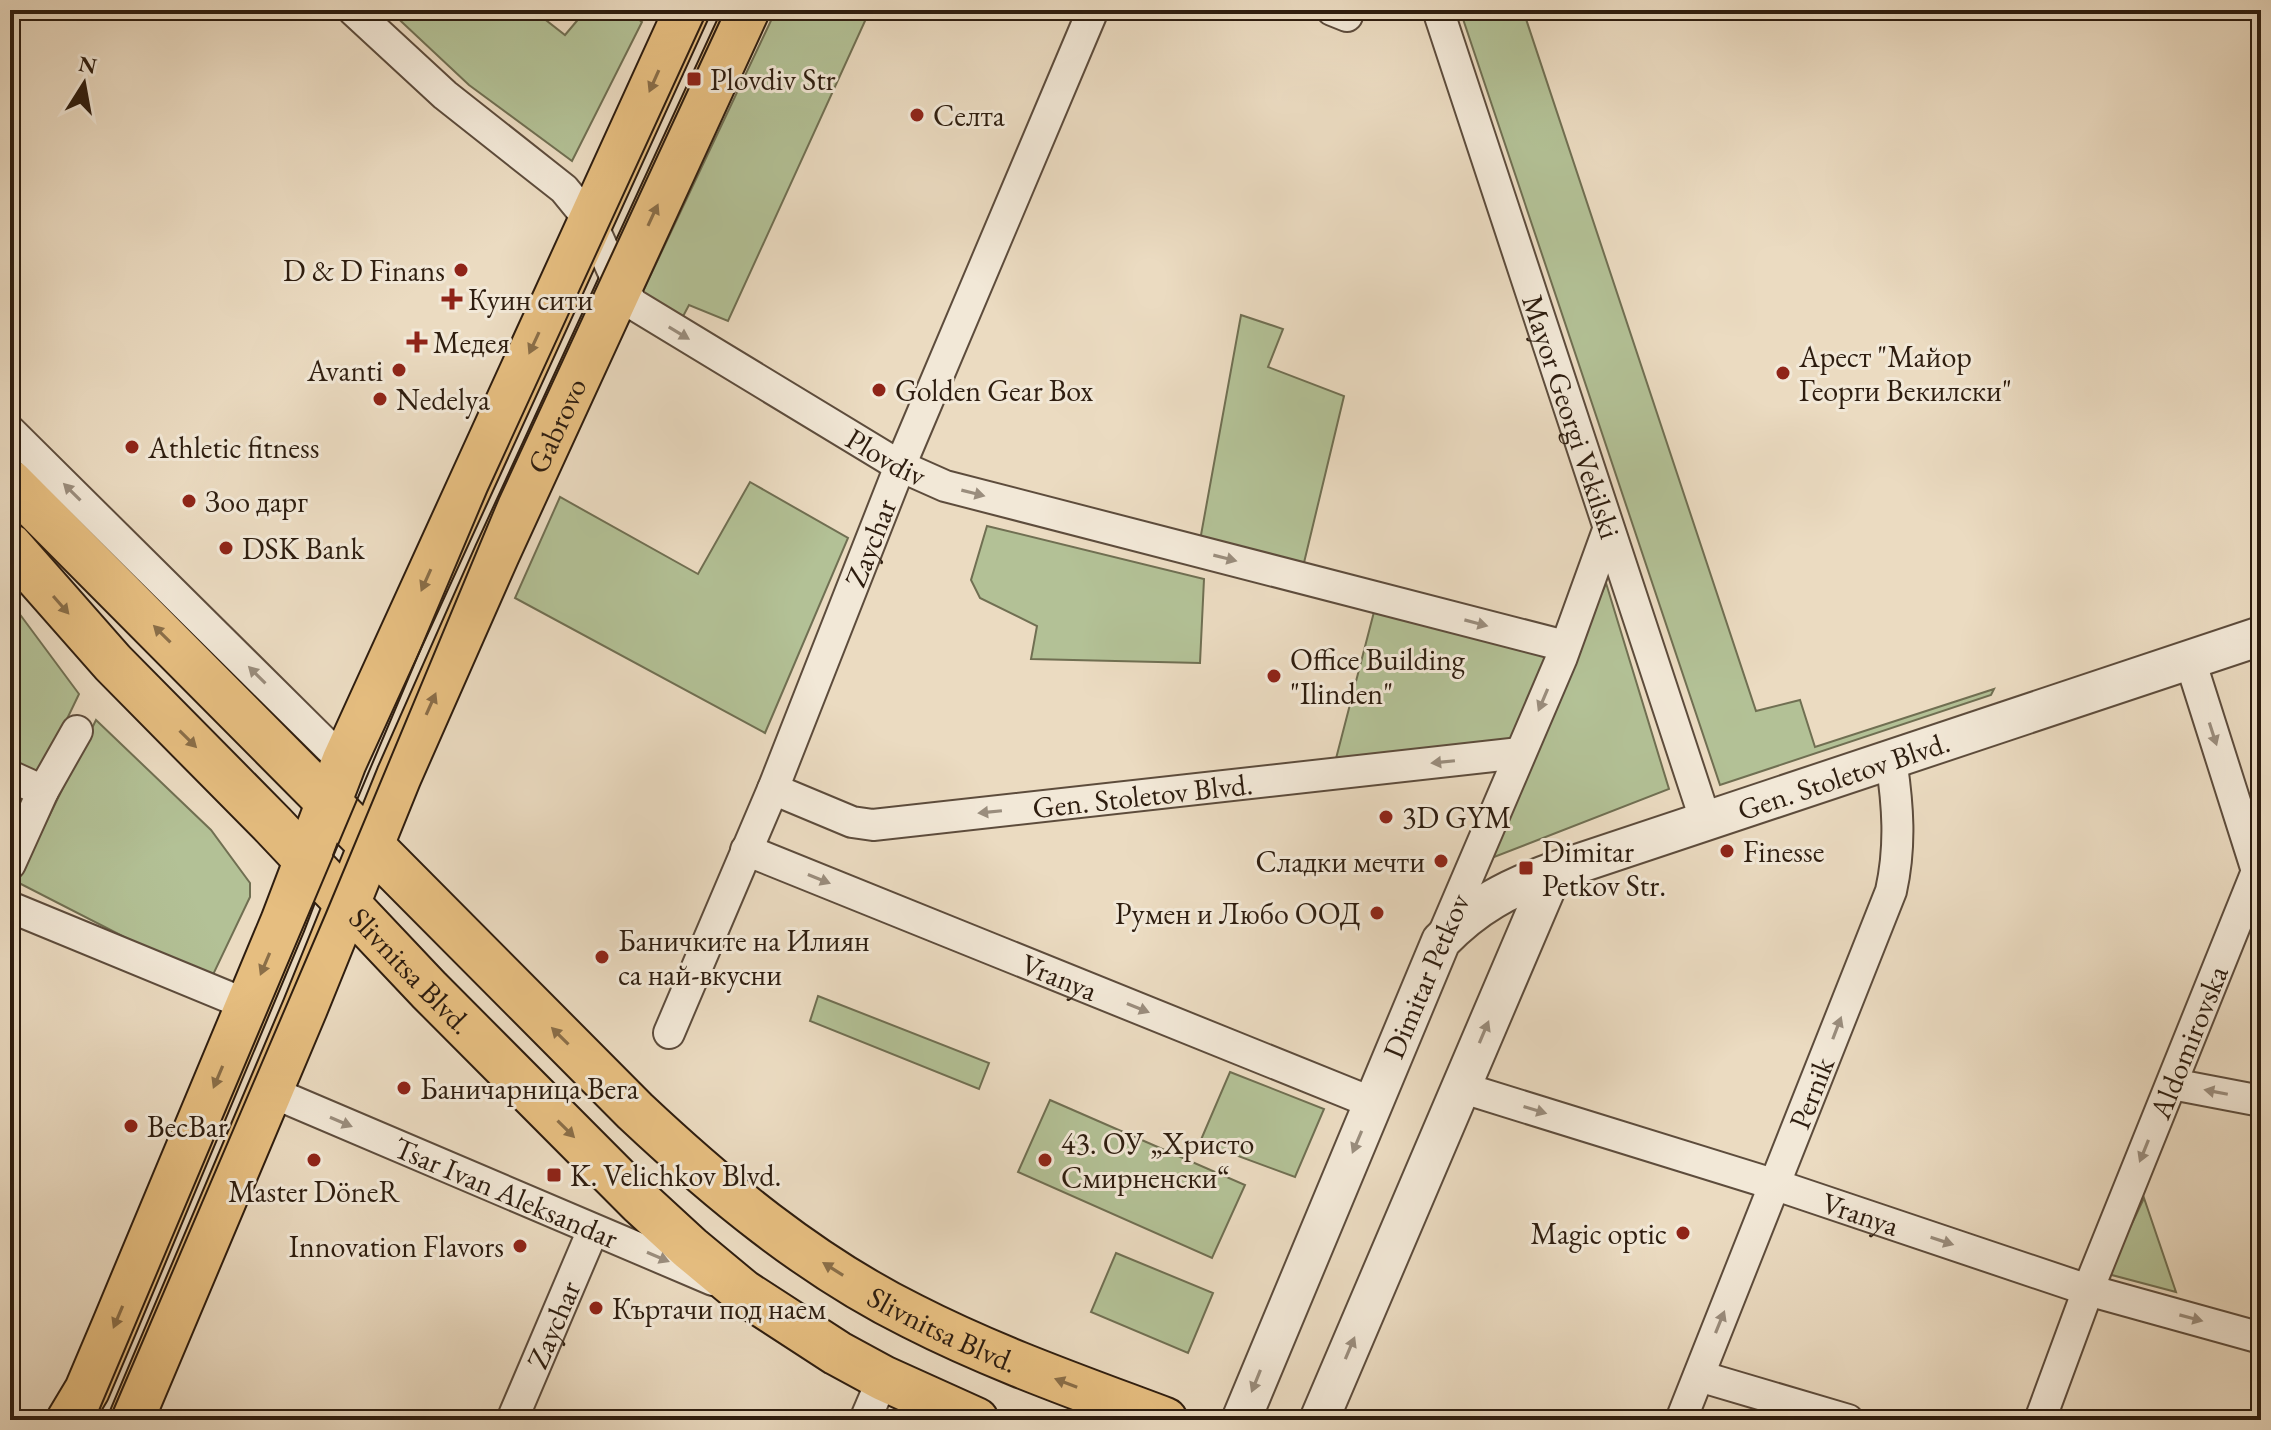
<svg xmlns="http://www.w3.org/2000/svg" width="2271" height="1430" font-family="'EB Garamond',serif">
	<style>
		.green { fill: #b3c196; stroke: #706f52; stroke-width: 2 }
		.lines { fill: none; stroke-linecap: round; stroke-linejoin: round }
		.minor-casing { stroke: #5d4c3c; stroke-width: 34 }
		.tertiary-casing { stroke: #5d4c3c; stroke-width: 42 }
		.primary-casing { stroke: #2e1d0f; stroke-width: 48 }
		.minor { stroke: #f2e8d7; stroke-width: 30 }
		.tertiary { stroke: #f2e8d7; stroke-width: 38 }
		.primary { stroke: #e6be80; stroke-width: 44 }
		.tram { stroke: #2e1d0f; stroke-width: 2 }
		.oneway { fill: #8a6e48 }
		.oneway2 { fill: #9a8d7d }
		.poi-dot { fill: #8f2418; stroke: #f2e8d7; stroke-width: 3 }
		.labels { text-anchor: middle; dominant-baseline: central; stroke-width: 6; stroke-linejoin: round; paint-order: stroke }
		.poi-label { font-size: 30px; fill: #2e1d0f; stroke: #f2e8d7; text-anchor: start }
		.street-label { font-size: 30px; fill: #2e1d0f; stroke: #f2e8d7 }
	</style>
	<rect width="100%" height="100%" fill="#ebdbc1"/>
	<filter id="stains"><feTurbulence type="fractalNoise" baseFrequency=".0025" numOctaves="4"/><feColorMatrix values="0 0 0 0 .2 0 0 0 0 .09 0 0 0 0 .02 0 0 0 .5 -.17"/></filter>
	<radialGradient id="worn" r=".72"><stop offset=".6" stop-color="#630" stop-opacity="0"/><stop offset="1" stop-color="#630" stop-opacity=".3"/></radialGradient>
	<path class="green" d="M389,10H533L565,35L586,10H627L642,22L572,161L469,85Z
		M776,10H870L728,321L689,305L680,322L641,299L644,289Z
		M1460,10H1523L1756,711L1800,700L1815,747L1994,689L1991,695L1720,785Z
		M1241,315L1283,329L1268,367L1344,396L1302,571L1199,546Z
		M750,482L848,538L765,733L515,598L560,497L698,574Z
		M987,526L1204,579L1200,663L1031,659L1037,626L980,598L971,580Z
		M1606,583L1669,789L1489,859Z
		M10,601L79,694L41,773L10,760Z
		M1375,608L1549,655L1511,743L1332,774Z
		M96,720L211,830L250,883V897L210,981L17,882Z
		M818,996L989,1063L979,1089L810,1021Z
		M1230,1072L1324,1109L1295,1177L1200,1142Z
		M1050,1100L1245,1185L1212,1258L1018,1172Z
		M2144,1198L2176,1292L2108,1274Z
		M1116,1253L1213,1293L1188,1353L1091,1312Z"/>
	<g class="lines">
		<g class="minor-casing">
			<g id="minor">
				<path id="s1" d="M353,10L445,95L564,189L591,222L619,285L633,304L900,466L945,486L1565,646"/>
				<path d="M1332,10L1347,16"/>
				<path id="s2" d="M1438,10L1706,822"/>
				<path d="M10,431L344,762"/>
				<path d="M10,776L43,791"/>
				<path id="s3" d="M773,789L852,822L873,825L1520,753"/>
				<path id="s4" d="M746,850L1373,1103"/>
				<path d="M10,864L43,791L77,731"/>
				<path d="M10,907L248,1005"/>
				<path d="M1443,935L1562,657L1608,530"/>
				<path id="s5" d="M669,1033L773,789L900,466L1093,10"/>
				<path d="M2172,1084L2261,1101"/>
				<path id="s6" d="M1460,1087L1776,1185L2088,1290L2261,1338"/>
				<path id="s7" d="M269,1091L713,1280"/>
				<path d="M1699,1376L1848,1420"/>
				<path id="s8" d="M512,1420L593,1230"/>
				<path d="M865,1420L883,1378"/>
				<path id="s9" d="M1681,1420L1891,891C1901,846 1898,805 1891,759"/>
				<path id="s10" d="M2040,1420L2088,1290L2257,871L2190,660"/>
			</g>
		</g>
		<g class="tertiary-casing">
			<g id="tertiary">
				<path id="s11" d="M1241,1420L1441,941C1476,905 1507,889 1553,872L2261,636"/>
				<path d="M1319,1420L1553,872"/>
			</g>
		</g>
		<g class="primary-casing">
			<g id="primary">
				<path id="s12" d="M10,482L635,1111C718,1189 809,1265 912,1316C994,1358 1080,1388 1165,1420"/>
				<path id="s13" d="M10,546L113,663L273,825L429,990L640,1202L690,1248L743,1292L837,1353L883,1378L976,1420"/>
				<path d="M69,1420L87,1390L115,1324L283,922L344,762L687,10"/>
				<path id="s14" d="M131,1420L305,1008L399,776L497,554L747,10"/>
			</g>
		</g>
		<use href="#minor" class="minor"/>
		<use href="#tertiary" class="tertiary"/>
		<use href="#primary" class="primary"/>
		<path class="tram" d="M95,1420L487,492L708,10
			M109,1420L326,913L499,498L725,10"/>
	</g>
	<defs><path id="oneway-solid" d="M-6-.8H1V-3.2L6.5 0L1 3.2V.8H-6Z" transform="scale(2)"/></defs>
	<g class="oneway">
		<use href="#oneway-solid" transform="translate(654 81) rotate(114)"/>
		<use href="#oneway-solid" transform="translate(653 215) rotate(-65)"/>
		<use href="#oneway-solid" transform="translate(534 343) rotate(115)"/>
		<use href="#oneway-solid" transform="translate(426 580) rotate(114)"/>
		<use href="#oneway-solid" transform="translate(61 605) rotate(49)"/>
		<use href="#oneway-solid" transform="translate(162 634) rotate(-135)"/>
		<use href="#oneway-solid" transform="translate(431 704) rotate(-66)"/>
		<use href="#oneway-solid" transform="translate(188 739) rotate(45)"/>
		<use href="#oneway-solid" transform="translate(265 964) rotate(113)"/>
		<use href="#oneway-solid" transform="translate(560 1036) rotate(-135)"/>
		<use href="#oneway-solid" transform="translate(218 1077) rotate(113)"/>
		<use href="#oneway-solid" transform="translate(566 1129) rotate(45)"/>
		<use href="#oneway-solid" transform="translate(833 1269) rotate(-148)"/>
		<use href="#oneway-solid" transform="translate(118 1317) rotate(113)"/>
		<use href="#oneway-solid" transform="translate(1066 1383) rotate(-159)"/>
	</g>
	<g class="oneway2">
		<use href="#oneway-solid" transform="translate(679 333) rotate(31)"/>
		<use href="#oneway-solid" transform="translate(72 492) rotate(-135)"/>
		<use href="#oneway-solid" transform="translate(973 493) rotate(14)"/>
		<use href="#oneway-solid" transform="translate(1225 558) rotate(14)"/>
		<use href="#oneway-solid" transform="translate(1476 623) rotate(15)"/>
		<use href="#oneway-solid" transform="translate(257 675) rotate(-135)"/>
		<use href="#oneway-solid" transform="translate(1543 700) rotate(113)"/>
		<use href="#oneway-solid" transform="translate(2213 734) rotate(72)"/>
		<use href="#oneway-solid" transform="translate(1443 762) rotate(174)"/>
		<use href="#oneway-solid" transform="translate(990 812) rotate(174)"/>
		<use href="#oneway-solid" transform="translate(819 879) rotate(22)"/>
		<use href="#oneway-solid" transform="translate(1138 1008) rotate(22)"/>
		<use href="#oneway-solid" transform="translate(1837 1028) rotate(-69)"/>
		<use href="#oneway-solid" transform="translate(1484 1032) rotate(-67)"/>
		<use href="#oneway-solid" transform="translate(2216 1092) rotate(-169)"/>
		<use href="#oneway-solid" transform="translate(1535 1110) rotate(17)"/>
		<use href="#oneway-solid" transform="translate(341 1122) rotate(23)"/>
		<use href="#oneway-solid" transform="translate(1357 1142) rotate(113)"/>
		<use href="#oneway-solid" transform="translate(2144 1151) rotate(112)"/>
		<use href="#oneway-solid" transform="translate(1942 1241) rotate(18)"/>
		<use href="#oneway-solid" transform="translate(658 1257) rotate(23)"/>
		<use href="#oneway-solid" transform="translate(2191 1318) rotate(15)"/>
		<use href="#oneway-solid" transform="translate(1720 1322) rotate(-68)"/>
		<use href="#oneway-solid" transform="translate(1350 1348) rotate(-67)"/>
		<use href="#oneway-solid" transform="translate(1256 1381) rotate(112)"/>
	</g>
	<g class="poi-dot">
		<rect x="686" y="71" width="16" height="16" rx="4"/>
		<circle cx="917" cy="115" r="8"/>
		<circle cx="461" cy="270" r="8"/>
		<path d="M448 287h8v8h8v8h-8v8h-8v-8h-8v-8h8z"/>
		<path d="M413 330h8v8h8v8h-8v8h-8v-8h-8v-8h8z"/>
		<circle cx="399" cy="370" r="8"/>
		<circle cx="1783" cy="373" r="8"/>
		<circle cx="879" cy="390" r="8"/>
		<circle cx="380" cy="399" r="8"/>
		<circle cx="132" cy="447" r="8"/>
		<circle cx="189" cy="501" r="8"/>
		<circle cx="226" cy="548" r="8"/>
		<circle cx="1274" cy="676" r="8"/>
		<circle cx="1386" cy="817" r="8"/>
		<circle cx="1727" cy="851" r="8"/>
		<circle cx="1441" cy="861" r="8"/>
		<rect x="1518" y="860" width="16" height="16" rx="4"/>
		<circle cx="1377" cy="913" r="8"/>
		<circle cx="602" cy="957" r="8"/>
		<circle cx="404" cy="1088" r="8"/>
		<circle cx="131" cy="1126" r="8"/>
		<circle cx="314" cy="1160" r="8"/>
		<circle cx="1045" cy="1160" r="8"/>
		<rect x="546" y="1167" width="16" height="16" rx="4"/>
		<circle cx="1683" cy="1233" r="8"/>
		<circle cx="520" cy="1246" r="8"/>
		<circle cx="596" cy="1308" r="8"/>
	</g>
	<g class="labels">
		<g class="poi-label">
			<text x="710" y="79">Plovdiv Str</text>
			<text x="933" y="115">Селта</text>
			<text x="445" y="270" text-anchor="end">D &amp; D Finans</text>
			<text x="468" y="299">Куин сити</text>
			<text x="433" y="342">Медея</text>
			<text x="1799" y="356">Арест "Майор<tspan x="1799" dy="34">Георги Векилски"</tspan></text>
			<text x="383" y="370" text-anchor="end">Avanti</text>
			<text x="895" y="390">Golden Gear Box</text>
			<text x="396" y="399">Nedelya</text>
			<text x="148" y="447">Athletic fitness</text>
			<text x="205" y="501">Зоо дарг</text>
			<text x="242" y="548">DSK Bank</text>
			<text x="1290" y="659">Office Building<tspan x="1290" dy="34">"Ilinden"</tspan></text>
			<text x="1402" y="817">3D GYM</text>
			<text x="1542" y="851">Dimitar<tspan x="1542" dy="34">Petkov Str.</tspan></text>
			<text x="1743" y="851">Finesse</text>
			<text x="1425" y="861" text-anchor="end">Сладки мечти</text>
			<text x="1361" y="913" text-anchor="end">Румен и Любо ООД</text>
			<text x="618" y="940">Баничките на Илиян<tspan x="618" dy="34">са най-вкусни</tspan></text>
			<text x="420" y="1088">Баничарница Вега</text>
			<text x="147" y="1126">BecBar</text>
			<text x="1061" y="1143">43. ОУ „Христо<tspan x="1061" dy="34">Смирненски“</tspan></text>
			<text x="570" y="1175">K. Velichkov Blvd.</text>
			<text x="314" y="1191" text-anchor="middle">Master DöneR</text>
			<text x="1667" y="1233" text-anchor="end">Magic optic</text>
			<text x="504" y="1246" text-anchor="end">Innovation Flavors</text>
			<text x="612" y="1308">Къртачи под наем</text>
		</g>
		<g class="street-label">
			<text stroke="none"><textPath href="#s2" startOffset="428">Mayor Georgi Vekilski</textPath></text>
			<text stroke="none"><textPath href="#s14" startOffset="1082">Gabrovo</textPath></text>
			<text stroke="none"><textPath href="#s1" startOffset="708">Plovdiv</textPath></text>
			<text stroke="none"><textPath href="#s5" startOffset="530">Zaychar</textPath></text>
			<text stroke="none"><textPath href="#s11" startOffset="958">Gen. Stoletov Blvd.</textPath></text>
			<text stroke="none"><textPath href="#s3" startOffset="378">Gen. Stoletov Blvd.</textPath></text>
			<text stroke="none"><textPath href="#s13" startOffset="584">Slivnitsa Blvd.</textPath></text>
			<text transform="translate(1426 976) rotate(-67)">Dimitar Petkov</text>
			<text stroke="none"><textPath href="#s4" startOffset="338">Vranya</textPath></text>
			<text stroke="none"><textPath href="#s10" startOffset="406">Aldomirovska</textPath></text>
			<text stroke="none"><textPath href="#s9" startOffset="352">Pernik</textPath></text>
			<text stroke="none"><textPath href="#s7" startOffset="258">Tsar Ivan Aleksandar</textPath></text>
			<text stroke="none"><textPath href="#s6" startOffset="420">Vranya</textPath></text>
			<text stroke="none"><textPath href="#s8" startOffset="104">Zaychar</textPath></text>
			<text stroke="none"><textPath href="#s12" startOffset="1266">Slivnitsa Blvd.</textPath></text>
		</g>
	</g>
	<rect width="2271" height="1430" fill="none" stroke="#ebdbc1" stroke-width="40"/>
	<rect x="12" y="12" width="2247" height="1406" fill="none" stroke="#2e1d0f" stroke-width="4"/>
	<rect x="20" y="20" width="2231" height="1390" fill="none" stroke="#2e1d0f" stroke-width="2"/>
	<g transform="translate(84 84) rotate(11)" stroke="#f2e8d7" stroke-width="6" paint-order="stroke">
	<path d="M0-6L14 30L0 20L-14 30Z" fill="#2e1d0f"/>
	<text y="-12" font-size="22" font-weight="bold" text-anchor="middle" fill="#2e1d0f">N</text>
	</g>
	<rect width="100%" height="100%" filter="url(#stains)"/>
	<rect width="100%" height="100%" fill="url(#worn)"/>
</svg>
